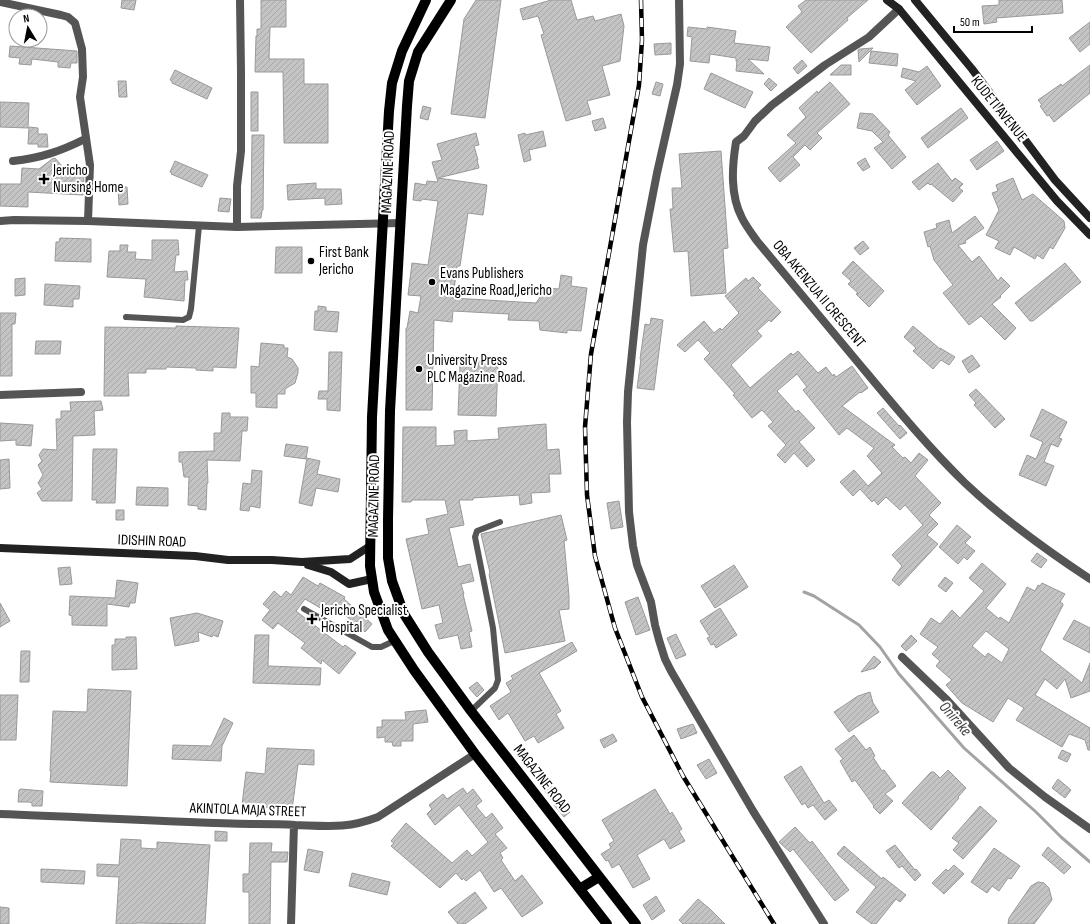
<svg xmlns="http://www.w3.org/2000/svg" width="1090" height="924" font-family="'Sofia Sans Condensed',sans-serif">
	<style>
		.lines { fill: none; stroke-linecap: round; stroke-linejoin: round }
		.stream { stroke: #a3a3a3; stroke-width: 3 }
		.building { fill: url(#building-hatch); stroke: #999; fill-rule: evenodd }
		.lane { stroke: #555; stroke-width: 6 }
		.street { stroke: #555; stroke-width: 8 }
		.secondary { stroke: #222; stroke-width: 8 }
		.primary { stroke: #000; stroke-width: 10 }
		.rail-casing { stroke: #000; stroke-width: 4.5 }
		.rail { stroke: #fff; stroke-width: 3; stroke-dasharray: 9; stroke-linecap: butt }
		.poi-dot { fill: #000; stroke: #fff; stroke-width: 1.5 }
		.labels { text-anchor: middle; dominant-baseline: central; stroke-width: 4; stroke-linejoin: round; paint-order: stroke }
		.street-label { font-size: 15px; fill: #000; stroke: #fff }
		.poi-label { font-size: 15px; fill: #000; stroke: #fff; text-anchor: start }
		.water-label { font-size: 16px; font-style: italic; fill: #444; stroke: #fff }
	</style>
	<defs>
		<pattern id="building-hatch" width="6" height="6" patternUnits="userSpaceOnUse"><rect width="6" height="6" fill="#c4c4c4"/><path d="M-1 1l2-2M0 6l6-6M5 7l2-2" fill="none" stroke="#a7a7a7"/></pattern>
	</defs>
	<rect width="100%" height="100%" fill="#fff"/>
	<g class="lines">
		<path class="stream" d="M804,592L814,596L859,625L880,647L899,674L964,748L1036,812L1061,837L1090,862"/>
	</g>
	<path class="building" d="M122,0H136L134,10L121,8Z
		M261,0H286V27H270L269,59H304V84H328V143H284L283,72H255L256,36H257V29H261Z
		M476,0H501L485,118L451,114L464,19Z
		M551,0H571L577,20L593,16L595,21L621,14L624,26L620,61L602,66L610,95L587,101L591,114L566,121L541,35L544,34L538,16L523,20L520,9Z
		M806,0H868L847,18L848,20L811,53L786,27L802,12L798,6Z
		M999,0H1062L1063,13L996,18L997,22L984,24L982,6L999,5Z
		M1090,22V44L1080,52L1069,38Z
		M688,27L707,29V27L736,31L734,43L770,47L768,61L748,59L764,74L736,71L737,61H736V58L710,54L709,63L690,61L692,37L687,36Z
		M671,43V54L655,55L654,44Z
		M10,46L77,51V63H71L70,68L58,67V62L32,59L31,65L19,64L20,58L9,57Z
		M873,48L859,62L858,50L860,49Z
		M871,51L898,54L897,66L869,63Z
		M802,60L807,66L798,74L793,68Z
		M841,65H851V75H830Z
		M1090,65V93L1054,122L1049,115L1047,116L1040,106L1042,105L1038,100L1061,84L1062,86Z
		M927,66L941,86L917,105L905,90L916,81L901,77L903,68L919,72Z
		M175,70L212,88L207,99L172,83V81L170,80Z
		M711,73L753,92L745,108L704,89Z
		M769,78L777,85L771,91L764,84Z
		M118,81H126L127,97H119Z
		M656,82L663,84L660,96L652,94Z
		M830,82L850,104L817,133L822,138L810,150L805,145L793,157L800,165L780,182L768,168L796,143L787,135L806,117L799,108L817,91L818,93Z
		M251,92H258V131H251Z
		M0,102L29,103L28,128L0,127Z
		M423,106L431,108L428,120L420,118Z
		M961,108L968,118L928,148L921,138Z
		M860,113L873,114L890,132L888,135L906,157L892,169L874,148L883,142L872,131L857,128Z
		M603,118L606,128L595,131L592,121Z
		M29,127L38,128V134H47L48,147H38V144H28Z
		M543,131L546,146L529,150L531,160L524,162L518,135L525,133V135Z
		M476,133L479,145L474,146L478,160H477L479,168L438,178L487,185L483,215L468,213L460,266H457L453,298L536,303L546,288L559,289L561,275L572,277L571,286L587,288L581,331L567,330V333L540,330L539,321L508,320L509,314L453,311L452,322L434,320L432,410H406V328H407L410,311L418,313L421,296L408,295L412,263L428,265L438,201L422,199L421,201L413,200L415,183L426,185L427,181L438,182L432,162L442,160L437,144Z
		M252,135H264L263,210H262L261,218H251Z
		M997,141L1004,151L977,170L970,160Z
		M721,151L728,248L723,249L726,293L691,296L688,251L674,252L670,209H673L672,188H682L679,154Z
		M55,158L69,174L84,175L83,195L28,192V207L0,206V184H21L22,168L39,169L52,159Z
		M865,158L870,167L863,171L857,163Z
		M175,161L208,175L202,187L171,174L172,173L170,172Z
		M938,163L952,181L955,178L963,184L959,188L963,191L953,202L931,184L930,185L928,183L919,190L912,182Z
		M1013,178L1022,200L1033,194L1064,221L1065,228L1053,249L1050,247L1043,259L1037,255L1035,259L1014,247L1010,255L995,248L999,241L986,235L999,210L992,193L998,191L996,185Z
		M316,183V189H341L342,204L325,205V198L288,200L287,185Z
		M118,187H127L128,204L119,205Z
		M220,198L231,199L229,212L218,211Z
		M975,216L984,228L965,241L966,243L958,245L972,262L979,256L998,281L1001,277L1010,286L1000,296L1001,297L992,304L1016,328L1005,340L981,316L969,325L943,293L953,285L934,260L930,246L928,247L924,232L937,228L936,224L949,220L952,233Z
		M60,238L91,239V262L55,261L56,242H59Z
		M152,240H178L179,255H176L174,272L187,271L188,280H185L184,301L144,297L146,279L107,277L109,251H120V245H128L127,252H136L135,259L152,260Z
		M863,241L869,248L860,255L854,248Z
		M276,247H302V273H275Z
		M853,261L884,291L869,307L856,294L858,293L848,284L851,281L842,273Z
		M1065,263L1081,282L1033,321H1030L1015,303Z
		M753,277L761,285L758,288L781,312L771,322L769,320L757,331L762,336L731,365L750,388L791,353L793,355L798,351L818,373L826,367L833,376L834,374L836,377L852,366L868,388L861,393L860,392L842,406L895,445L892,447L903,458L905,457L911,463L919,453L928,460L915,476L941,503L929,515L938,524L927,535L938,544L899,586L892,580L902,566L892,555L923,525L905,505L900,510L886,497L878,505L874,500L872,502L860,489L853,496L840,482L854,470L868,486L882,473L867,456L874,448L847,428L839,435L803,390L807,387L797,374L777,391L796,412L798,410L815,428L799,442L815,460L807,467L794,453L785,463L777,455L786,445L768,426L773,422L762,410L752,418L733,395L735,394L722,379L704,359L710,353L698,340L685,352L677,345L704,321L714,333L720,328L722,330L739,313L725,296L746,278L748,281Z
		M25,278V295L15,296V279Z
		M45,284L80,286L79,299H73V307L44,305Z
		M318,306L326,307V311L339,312L337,332L314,330L315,311H318Z
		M0,313H16L15,324H12V376H0Z
		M651,318L663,320L654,390L637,388L641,359H640L645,324L650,325Z
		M176,326L239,328L236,368L213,367V371L196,370V368L166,367V369H146V373H128L129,396H104L105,327L176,328Z
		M913,326L940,349V348L955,357L949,365L941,360L933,369L913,351L916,348L904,337Z
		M36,341H61L60,354H35Z
		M261,343L284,345V348H288L287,357L292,359L298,368V373L295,383L285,389V394H277V408L256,407V393H251V366L259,367Z
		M329,352H342L340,411L327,410V399H318L319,391H328Z
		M972,355L980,366L969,373L962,361Z
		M479,361H498L496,416L458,415L460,365L478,366Z
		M976,389L1005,419L995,428L974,405L976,403L969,395Z
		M101,401L103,410L94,411L95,435L73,436L72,501H42L37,493L42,489L38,483L43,475L38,465L42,461L39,455L43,449L57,450L56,419H61V411H71L70,402Z
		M883,408L899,426L900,425L907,433L900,439L877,413Z
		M1042,409L1067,422L1059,438L1062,439L1058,447L1051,444L1044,462L1054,466L1046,486L1019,475L1027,455L1036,459L1043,442L1030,436Z
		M222,413H230V417H248L247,431H242L240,461L207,460L208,483H207L206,510L198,509V506L188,505L189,477H184L182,462H179V452L214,451V433H221Z
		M0,423L33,425L31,446L16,445V440L0,441Z
		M546,424L547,450L559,449L561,474H549L550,492L531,493L532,503L520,505L519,495L473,498V500H459L464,525L449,528L458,567L470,564L474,581L461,584L464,594H463L472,631L469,632L472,647L461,649L458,635L439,639L435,625L443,623L439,605L422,609L406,539L429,534L426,519L448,514L445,500H412L411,502H402L403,427H436V446L455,445L454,431L467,430V441L499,439L498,428Z
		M286,444L308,447L306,459L284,456Z
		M93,449H117L115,503H96L97,500H92Z
		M307,458L320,461L317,474L340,479L338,492L316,488L312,506L299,503Z
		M9,459L10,488L0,489V460Z
		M252,470L262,471L260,508L250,506L249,511L240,510L243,483L251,484Z
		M137,487L168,488V506L136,505Z
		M619,501L623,527L611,529L607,503Z
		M116,510H124V520H116Z
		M561,515L567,540L564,541L569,596V609L559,610L565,641L505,653L489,574L490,573L481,534Z
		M957,525L971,537L965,543L975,551L967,560L964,557L958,564L939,547Z
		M1037,553L1047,560L1041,568L1031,561Z
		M982,563L1006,584L986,608L999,619L1000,617L1009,623L1027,587L1035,591L1038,585L1040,586L1042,583L1065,594L1060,602L1063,604V605L1040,650L1082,683L1090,663V691L1071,698L1065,679L1057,689L1045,679L1035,695L1090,728V750H1088L1085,740L1069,734L1062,747L1016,720L1024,708L1008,698L993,722L962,703L946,685L952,680L936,666L940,661L932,654L938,647L920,634L931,618L940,624L952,610L960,618L984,591L969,578ZM986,631L1009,649L1002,663L988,653L985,657L972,646Z
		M734,565L748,587L715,608L701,586Z
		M70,567L72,584L60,585L58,568Z
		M303,577L318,586L320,583L345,597L344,599L372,624L365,632L338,609L337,612L325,605L322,609L305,599L296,611L343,647L345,645L356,653L339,674L322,660L321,664L301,648L305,643L278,623L273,629L262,620L270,610L263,604L274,591L281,597L286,591L291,595Z
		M945,577L953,583L946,592L938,586Z
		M117,580L138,583L135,603H130L129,607L107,604V626L72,625V616L69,615L70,596L115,598Z
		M638,597L650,630L636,635L625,602Z
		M0,603L10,621L0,627Z
		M720,608L737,635L716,648L714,644L711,645L707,638L710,637L700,621Z
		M197,613L223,621L218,637L213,635L212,637L198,632L199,641L175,646L170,618Z
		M1074,620L1090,628V653L1063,639Z
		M676,634L686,655L676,659L667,638Z
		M255,635H269L268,666L321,668L320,685L253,683Z
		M911,635L917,641L906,651L901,646Z
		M126,637H136L137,669L112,670V645H115V639H126Z
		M572,642L577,651L539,673L561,711L556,714L564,728L538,743L534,736L525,741L508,713L499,720L490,706L511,692L506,683L513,679L511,676Z
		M21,651H30L29,682H20Z
		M874,656L881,662L875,668L861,672Z
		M477,682L484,690L477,697L469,688Z
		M88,689L131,691L127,786L50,782L51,771H50L53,711L87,712Z
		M870,692L873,703L879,712L849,732L834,712L858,696Z
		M0,695H18L16,740H0Z
		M426,710L428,722L413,724V741H401V746H393L392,742H385V737L377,738V727H382V720H406L405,712Z
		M224,718L233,723L222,746L221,761L172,759L173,745L211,746Z
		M693,724L697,733L681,739L677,729Z
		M613,734L617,741L604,748L600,740Z
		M854,735L866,750L870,747L875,756L873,757L882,771L884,770L896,786L885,794L893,801L880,814L873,807L874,806L855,780L852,782L840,761L843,759L835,749Z
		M267,748L314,750V765L298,764L292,810L242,805L246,772L265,774Z
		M1062,750L1071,754L1067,762L1058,758Z
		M709,759L717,773L706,779L697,765Z
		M801,766L824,803L829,800L837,810L825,820L813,805L808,808L805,803L802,805L784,777Z
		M948,770L966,788L958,797L959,798L931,830L902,803L931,772H934L940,778Z
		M1058,779L1071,790L1065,798L1052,788Z
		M550,784L560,797L552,801L543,789Z
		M463,788L467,794L473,789L482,801L476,806L486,818L492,813L503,828L495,834L507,848L500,853L503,858L501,860L515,881L522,875L543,903L522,917L501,888L494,892L480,870L466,881L463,878L462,880L456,873L440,888L391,846L394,843L391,841L406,823L452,863L467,850L472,856L488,842L459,805L435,825L427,814L432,809L429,805L443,794L447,799Z
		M21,789L43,791L42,806H32V803L29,802H18L19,790Z
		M655,789L670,814L672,812L682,829L679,831L685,841L670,849L664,839L637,855L650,879L633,888L619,864L612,868L608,860L606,861L601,854L611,848L609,844L614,841L602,820Z
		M560,799L570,812L564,817L554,805Z
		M980,806L997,821L963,859L953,850L959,843L952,838Z
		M795,827L810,843L812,841L849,890L835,901L793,849L790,852L779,842Z
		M215,831L227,832V841H215Z
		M121,839L141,840V848L157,849V842L210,845L205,924L136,923V924H116L119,877L97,876V864L119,865Z
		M250,843H272L271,852H288L287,862H271L270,924H249V892H243V874H249Z
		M895,845L915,870L916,869L921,875L915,881L902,866L899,868L886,851Z
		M844,846L882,879L883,877L906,895L900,902L896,899L876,924H872L856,912L876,887L837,854Z
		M1048,847L1071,867L1064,874L1042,855Z
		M994,848L1020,866L1011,879L1008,878L999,891L992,886L987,893L971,882Z
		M308,849L323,852L319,873L304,870Z
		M954,865L964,874L944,894L932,883L946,869L948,871Z
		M41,869L85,871L84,884L41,882Z
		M352,873L390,882L387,895L349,886Z
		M1038,882L1044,883L1049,888L1052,900L1034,924H1008L1009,918L1031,886Z
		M475,892L487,908L465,924H458L448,912Z
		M656,896L665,911L652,920L643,905Z
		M698,899L710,909L725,924H683L679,920Z
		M0,907L9,908V924H0Z"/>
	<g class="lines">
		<path class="lane" d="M126,317L183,320L189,317L191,309L199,226
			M304,609L372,647H381L394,641
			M471,711L495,688L498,680L493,628L475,537L477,531L500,522"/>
		<path class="street" d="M679,0L680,64L677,85L657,173L643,245L628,392L627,422L629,512L633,546L637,565L651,602L655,625L659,640L665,659L671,671L753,811L824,924
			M0,2L61,15L68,17L75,23L82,49L83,77L80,97L90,165L88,221
			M899,9L869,37L825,65L772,105L755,121L744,136L736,142C732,167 730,195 742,218C746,226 752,234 757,241C790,281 823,320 856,360C891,402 926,445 965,483C1003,519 1046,550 1090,579
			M13,161C41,158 61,151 85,139
			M0,221L14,220L88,221L237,227L401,223
			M237,227V186L241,151V72L240,0
			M0,395L81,392
			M902,657L947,700L1009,768L1045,797L1090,829
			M0,814C84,817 168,822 252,824C266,824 281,824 295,825C327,826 347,829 378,817L475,754
			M291,924L294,825"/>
		<path class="secondary" d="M887,0L899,9L1057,201L1090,235
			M915,0L972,69L1055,180L1090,218
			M0,548L195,556L228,560H272L302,562L350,559L370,546
			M308,565L331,572L349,584L372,579"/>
		<path class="primary" d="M426,0L402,51L392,83L389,111L372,417L370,566L374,592L388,630L414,670L475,754L607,924
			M451,0L418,52L409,81L407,106L390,411L388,520V558L392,581L404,614L428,652L471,711L636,924
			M581,888L599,877"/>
		<g class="rail-casing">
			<path id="rail" d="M641,0L642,40L639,85L591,354L585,427L587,495L595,556L615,628L642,697L683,776L774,924"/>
		</g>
		<use href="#rail" class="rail"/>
	</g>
	<g class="poi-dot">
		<path d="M42 173h4v4h4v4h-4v4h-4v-4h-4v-4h4z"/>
		<circle cx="311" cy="261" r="4"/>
		<circle cx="432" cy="282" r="4"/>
		<circle cx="419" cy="369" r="4"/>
		<path d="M310 613h4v4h4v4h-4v4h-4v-4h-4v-4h4z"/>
	</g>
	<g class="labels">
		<g class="street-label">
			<text transform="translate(999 109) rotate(51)">KUDETI AVENUE</text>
			<text transform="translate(388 172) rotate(-88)">MAGAZINE ROAD</text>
			<text transform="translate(819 294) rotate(50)">OBA AKENZUA II CRESCENT</text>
			<text transform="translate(374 496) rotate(-89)">MAGAZINE ROAD</text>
			<text transform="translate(152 541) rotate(2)">IDISHIN ROAD</text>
			<text transform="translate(542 779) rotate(52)">MAGAZINE ROAD</text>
			<text transform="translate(248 810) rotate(2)">AKINTOLA MAJA STREET</text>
		</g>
		<g class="poi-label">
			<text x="53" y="170">Jericho<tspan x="53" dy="17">Nursing Home</tspan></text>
			<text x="319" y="252">First Bank<tspan x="319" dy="17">Jericho</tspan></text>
			<text x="440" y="273">Evans Publishers<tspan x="440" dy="17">Magazine Road,Jericho</tspan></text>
			<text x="427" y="360">University Press<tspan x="427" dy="17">PLC Magazine Road.</tspan></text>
			<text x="321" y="610">Jericho Specialist<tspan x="321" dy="17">Hospital</tspan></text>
		</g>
		<g class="water-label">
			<text transform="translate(955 719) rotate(49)">Onireke</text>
		</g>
	</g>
	<g transform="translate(28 28) rotate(350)"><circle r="19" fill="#ffffff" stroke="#999999"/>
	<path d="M0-3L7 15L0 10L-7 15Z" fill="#000000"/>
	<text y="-6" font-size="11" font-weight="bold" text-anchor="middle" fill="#000000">N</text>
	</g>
	<path d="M954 26v6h78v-6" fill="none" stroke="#000000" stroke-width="2"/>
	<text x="960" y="26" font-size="12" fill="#000000" stroke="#ffffff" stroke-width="3" paint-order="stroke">50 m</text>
</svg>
